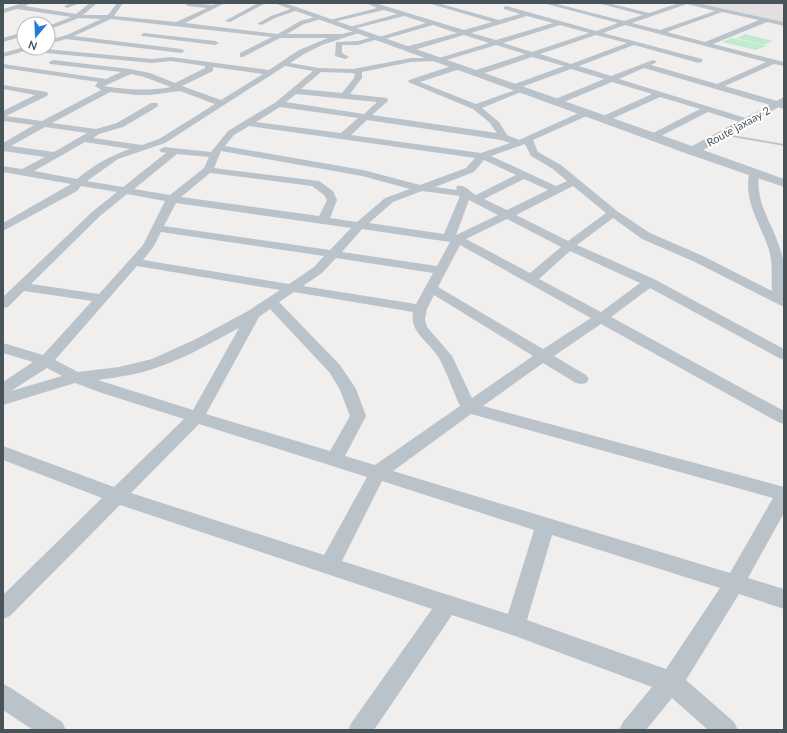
<svg xmlns="http://www.w3.org/2000/svg" width="787" height="733" font-family="Lato,sans-serif">
	<style>
		.education { fill: #e2dfe0 }
		.green { fill: #bfecce }
		.lines { fill: none; stroke-linecap: round; stroke-linejoin: round }
		.service { fill: #bbc3ca; fill-rule: evenodd }
		.minor { fill: #bbc3ca; fill-rule: evenodd }
		.tertiary { fill: #bbc3ca; fill-rule: evenodd }
		.labels { text-anchor: middle; dominant-baseline: central; stroke-width: 4; stroke-linejoin: round; paint-order: stroke }
		.far-street-label { font-size: 11px; fill: #48535a; stroke: #fff }
	</style>
	<rect width="100%" height="100%" fill="#f1eeee"/>
	<path class="education" d="M696,3H784V22Z"/>
	<path class="green" d="M745,34L773,41L764,45L736,38Z
		M732,38L766,46L756,50L722,42Z"/>
	<g class="lines">
		<path class="service" d="M720,133L784,144V146L722,135L720,134Z"/>
		<path class="minor" d="M23,3L29,4L25,6L76,14L90,3H97L83,15H108L117,3H123L114,16L176,22L207,8L188,6L186,5V3L213,5L217,3H225L185,23L278,34L300,21L319,16L321,17V19L304,24L287,34H342L359,30L362,32L322,45L304,54L290,63L319,68L353,69L411,58H439L489,43L464,35L411,51H405V47L457,33L433,25L378,41L375,40L358,45H342V53L349,57L345,59L335,56L336,42L358,41L376,36L379,37L426,23L404,16L349,30L346,28L397,14L384,10L329,23L326,21L377,8L366,3H375L464,30L492,22L428,3H438L499,20L520,14L504,9V7L506,6L596,31L618,23L543,3H553L624,21L643,15L598,3H608L649,13L679,3H697L784,22V26L767,22L713,44L784,62V66L774,64L725,86L784,103V109L644,68L619,79L749,119L750,121L749,123H743L708,112L657,138H651L649,136L651,134L700,109L660,97L607,121H601L600,119L601,117L652,94L612,82L559,104H553L552,102L553,100L604,79L571,69L519,88H525L526,90L482,108L499,122L507,135L519,140L583,111H589L590,113L589,115L533,140L538,152L561,165L617,211L650,233L703,256L772,291C771,277 773,264 769,250C760,222 744,204 749,173L754,170L759,173C755,205 773,223 781,252C787,269 784,289 784,307L695,262L642,239L613,218L577,245L654,279L784,349V360L779,358L650,288L611,317L784,411V424L778,422L601,324L554,356L586,375L589,379L586,383L581,384L576,383L543,363L483,406L784,487V513L748,578L784,589V609L739,594L686,680L734,722L738,730H708L672,698L646,730H619L623,722L652,687L515,636L452,615L374,730H348L352,722L432,609L120,505L10,616L3,619V595L102,498L3,460V446L114,487L184,419L102,393L75,383L3,405V382L33,362L3,353V343L43,355L92,301L24,291L8,307L3,308V297L92,212L117,192L81,186L77,191L3,231V223L71,184L3,172V166L22,169L45,157L3,151V143L34,125L3,121V111L35,95L3,89V85L47,92L48,94L47,96L6,116L42,121L101,90L95,86L98,82L3,68V64L106,79L121,72L50,64L49,62L53,60L130,69L150,73L175,83L205,68V66L171,61L152,63L25,51L3,57V53L24,47L152,59L171,57L269,70L299,50L328,38H280L243,57H240V53L272,37L111,19L74,36L181,49L185,51L181,53L66,39L48,44V40L67,35L101,19L79,18L48,30V26L71,17L17,9L3,13V9ZM687,4L715,11L660,30L632,23ZM722,12L759,20L705,42L667,32ZM527,16L553,23L496,40L471,33ZM560,25L589,33L532,52L503,43ZM625,25L766,62L717,84L651,65L657,62L653,60L611,76L579,66L634,45L699,63L703,61L702,59L603,33ZM596,35L627,43L571,64L540,54ZM496,45L525,54L473,71V75H479L532,57L564,66L512,85V89H518L476,104L420,82L460,69V65H454L409,80L408,82L473,109L489,122L497,133L372,115L387,102L388,100L387,98L350,94L362,78V72L411,62L437,61L440,62ZM285,66L313,71L276,102L228,131L211,152L164,147L159,150L161,152L166,153L123,187L87,181L118,159L165,143ZM213,67L263,74L221,100L182,86L213,71ZM321,72L352,73L355,74L354,78L342,93L301,89ZM131,74L144,77L171,87C148,91 127,90 104,86ZM180,91L215,104L159,139L142,145L93,138L99,134L123,127L157,107L158,105L157,103H151L117,123L96,129L52,123L110,92L136,95H150ZM296,94L377,102L364,114L286,102ZM280,107L358,118L341,133L256,122ZM367,120L501,140L510,143L481,153L351,135ZM249,126L475,158L466,168L420,185L363,170L225,146L234,135ZM45,127L87,133L54,152L11,146ZM85,142L130,149C109,156 94,165 77,179L34,171ZM525,144L531,156L553,169L567,181L556,186L491,156ZM221,151L362,176L410,189L385,198L357,222L330,218L337,200L333,191L319,181L214,168ZM177,154L209,157L204,168L170,195L134,189ZM484,160L516,175L476,195C469,191 465,184 457,186L456,188L457,190L435,187L474,172ZM210,173L312,186L324,195L327,200L319,216L181,197ZM524,179L548,190L507,210L484,199ZM573,186L606,213L568,241L516,215ZM422,191L460,196L444,234L369,223L393,202ZM127,194L165,201L143,245L99,294L31,284L100,216ZM469,200L498,215L456,235ZM176,203L351,228L330,250L164,226ZM507,219L561,247L530,273L466,239ZM362,229L450,242L437,266L342,252ZM161,232L324,256L314,267L289,284L143,260L154,246ZM460,245L591,318L543,349L438,287ZM570,251L640,283L601,312L539,279ZM336,258L433,273L416,304L303,286L322,273ZM137,266L280,290L248,311L196,339L152,359L119,367L78,372L55,360ZM294,292L413,312C409,332 429,342 439,358C447,373 453,391 460,406L375,465L345,456L366,416L356,389L340,365L279,302ZM434,295L533,356L472,398L452,356L427,327L425,320L427,309ZM270,309L330,373L340,390L350,416L330,451L206,414L259,317ZM239,328L193,410L98,380C119,377 141,374 161,366C188,357 214,341 239,328ZM47,368L62,376L11,391ZM471,414L773,498L730,573L393,471ZM199,424L367,477L324,555L131,493ZM382,481L534,530L508,614L342,561ZM552,535L720,588L666,669L527,620Z
			M71,3H80L67,8L64,6Z
			M258,3H266L230,22L225,21Z
			M296,7L299,9L298,10L275,18L262,25L257,24L271,16Z
			M24,32V36L3,42V38Z
			M144,33L215,41L219,43L215,45L142,36L141,35Z
			M3,684L11,688L62,722L66,730H33L3,710Z"/>
		<path class="tertiary" d="M274,3H285L692,146L784,97V104L703,150L784,179V187L688,154Z"/>
	</g>
	<g class="labels">
		<g class="far-street-label">
			<text transform="translate(738 126) rotate(-29)">Route jaxaay 2</text>
		</g>
	</g>
	<rect width="787" height="733" fill="none" stroke="#48535a" stroke-width="8"/>
	<g transform="translate(36 36) rotate(199)"><circle r="19" fill="#ffffff" stroke="#b6babd"/>
	<path d="M0-3L7 15L0 10L-7 15Z" fill="#267cd3"/>
	<text y="-6" font-size="11" font-weight="bold" text-anchor="middle" fill="#48535a">N</text>
	</g>
</svg>
